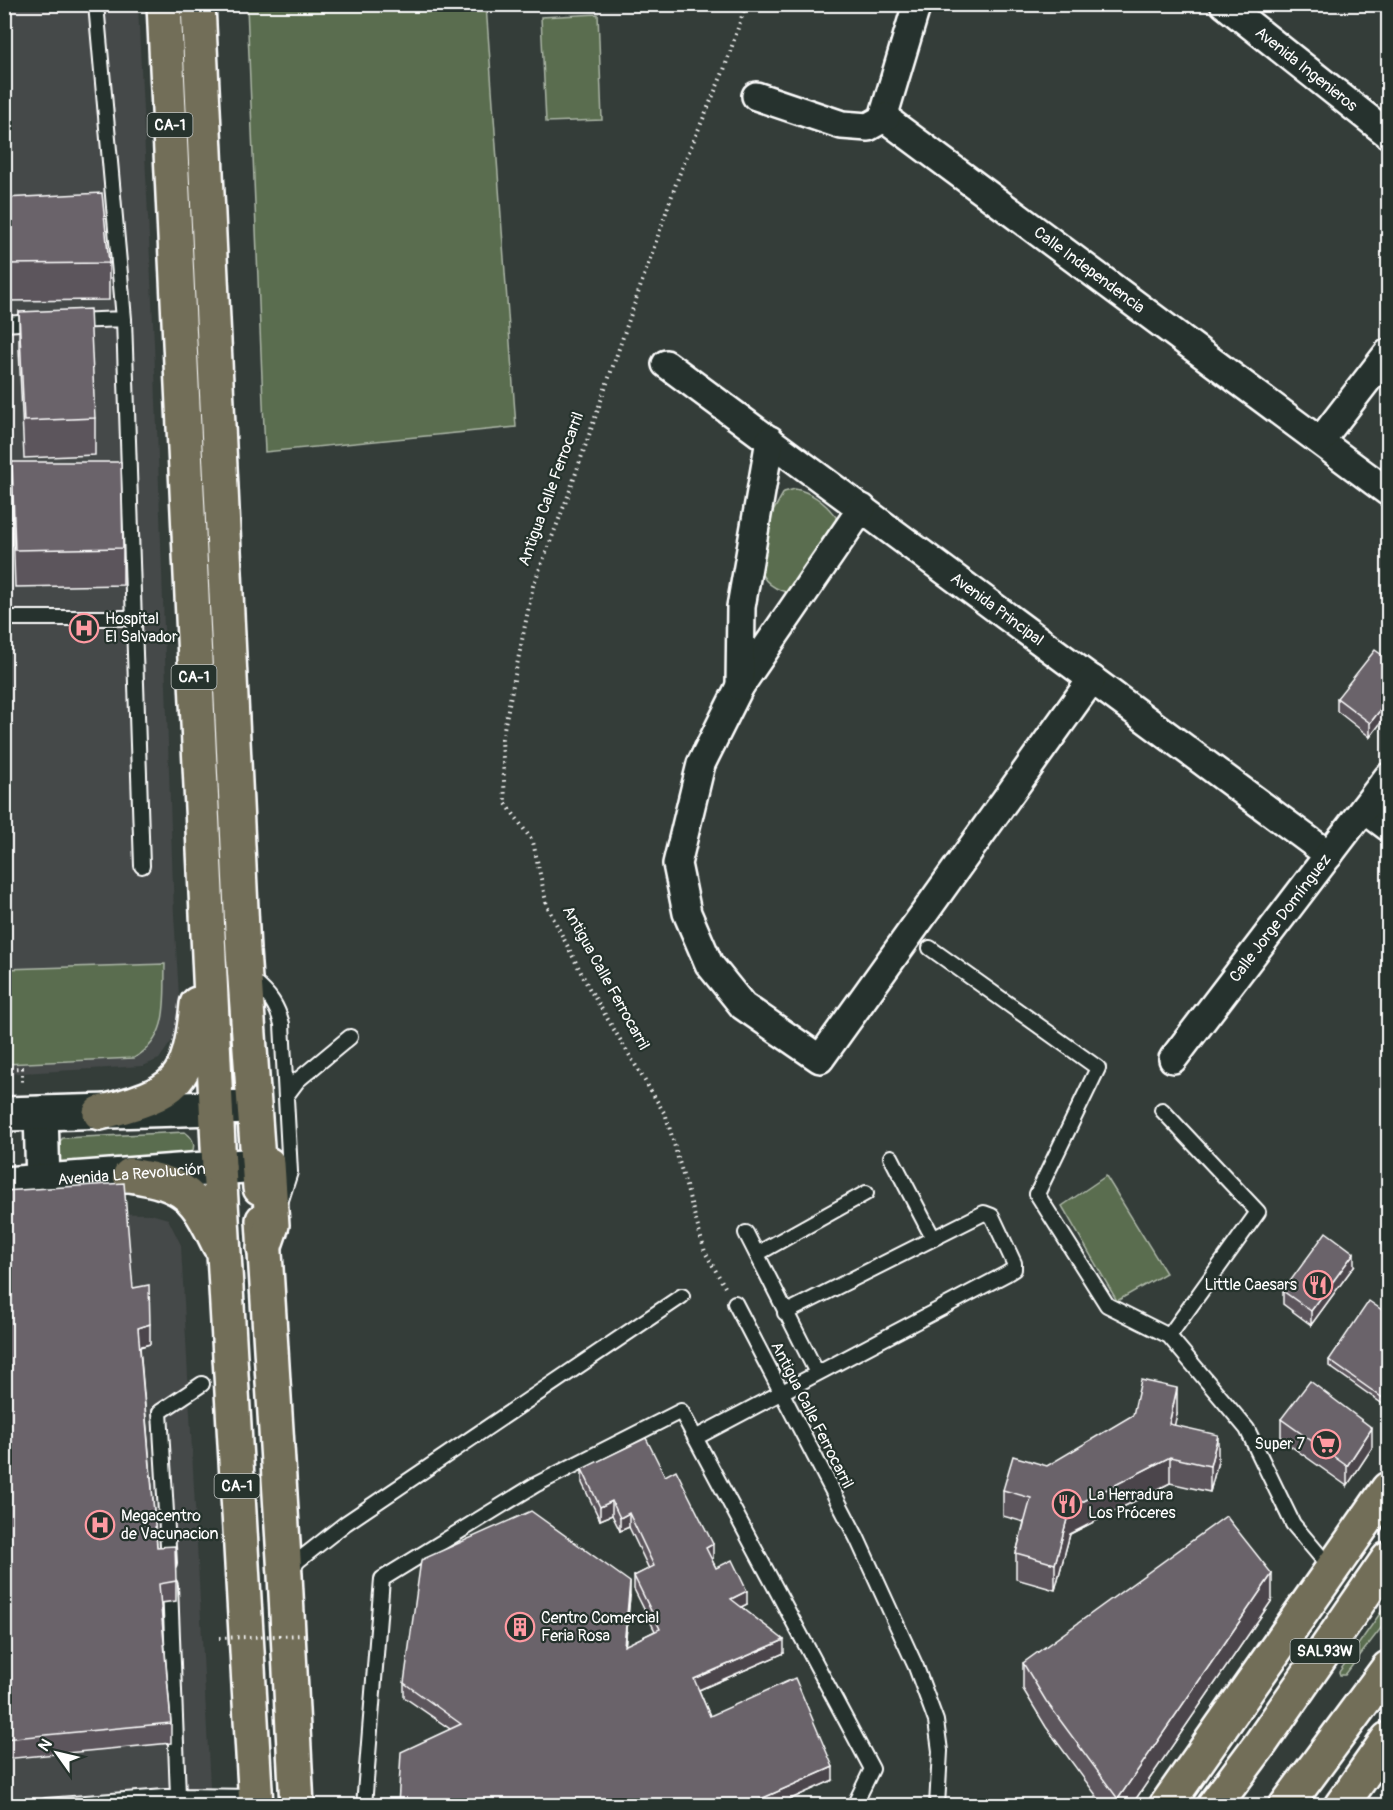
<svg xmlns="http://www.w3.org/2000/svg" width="1393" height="1810" font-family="Pangolin,sans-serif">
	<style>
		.built { fill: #444848 }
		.green { fill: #5a6d4f; stroke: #acb6a7; stroke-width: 1.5 }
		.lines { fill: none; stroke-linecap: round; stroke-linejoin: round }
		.lane-casing { stroke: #fff; stroke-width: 18 }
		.street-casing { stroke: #fff; stroke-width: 32 }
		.secondary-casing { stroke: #fff; stroke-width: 38 }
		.primary-casing { stroke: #fff; stroke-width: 38 }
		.highway-casing { stroke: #fff; stroke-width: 38 }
		.path { stroke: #fff; stroke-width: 4; stroke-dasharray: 1.5 4.5; stroke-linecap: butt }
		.lane { stroke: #26332d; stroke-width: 14 }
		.street { stroke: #26332d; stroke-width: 27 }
		.secondary { stroke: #26332d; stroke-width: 33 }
		.primary { stroke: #726e59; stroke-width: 33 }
		.highway { stroke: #726e59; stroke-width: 33 }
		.path-bridge { stroke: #fff; stroke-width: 4; stroke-dasharray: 1.5 4.5; stroke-linecap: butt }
		.wall { fill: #5c555c; stroke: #fff; stroke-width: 1.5 }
		.shaded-wall { fill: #4b454b; stroke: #fff; stroke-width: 1.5 }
		.building { fill: #6b636b; stroke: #fff; stroke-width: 1.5 }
		.labels { text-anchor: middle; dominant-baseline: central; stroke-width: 4.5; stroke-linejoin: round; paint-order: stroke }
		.shield { fill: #26332d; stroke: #bec2c0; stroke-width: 1.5 }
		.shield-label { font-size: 15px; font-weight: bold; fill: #fff }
		.street-label { font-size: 16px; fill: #fff; stroke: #26332d }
		.poi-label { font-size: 16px; fill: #fff; stroke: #26332d; text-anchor: start }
	</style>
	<rect width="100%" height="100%" fill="#343d39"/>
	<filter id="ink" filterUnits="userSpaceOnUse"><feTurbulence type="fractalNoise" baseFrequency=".0167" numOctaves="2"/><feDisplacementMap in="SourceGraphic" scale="12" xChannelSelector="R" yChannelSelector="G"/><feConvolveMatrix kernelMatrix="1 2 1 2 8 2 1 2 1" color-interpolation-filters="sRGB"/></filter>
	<g filter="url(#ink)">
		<path class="built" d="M5,5H138L154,342L174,914L181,1028L159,1059L143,1066L5,1074Z
			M5,1212L151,1214L168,1219L181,1245L211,1805L5,1806Z"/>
		<path class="green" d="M263,5H486L516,427L265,452L247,6Z
			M598,14L602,120L546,122L541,17Z
			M795,489C812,492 826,504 836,517L835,533L789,593C734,579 766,523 784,492Z
			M165,964C164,1001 170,1038 134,1058L5,1064V969Z
			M185,1132C196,1140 196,1148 188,1160L61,1162L55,1154L56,1145L63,1138Z
			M1106,1176L1166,1273L1117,1301L1062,1206Z
			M1388,1602V1619L1345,1675H1340L1339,1672Z"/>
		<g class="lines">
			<g class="lane-casing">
				<path id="lane" d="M96,4L124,319L142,866
					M73,321L124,319
					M4,324L35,322
					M4,618H135
					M930,948L1098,1068L1037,1194L1107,1305L1169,1336
					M255,983C270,995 277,1006 282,1024L290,1172L280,1203
					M286,1096L298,1080L350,1037
					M1162,1110L1258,1212L1169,1336L1247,1429L1293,1524L1331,1569
					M891,1157L933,1238
					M746,1233L817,1373
					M757,1254L866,1193
					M735,1303L857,1538L916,1667L936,1721L940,1751L937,1806
					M695,1438L1006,1274L1014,1269V1263L992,1216L984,1213L785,1313
					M169,1563L160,1412L202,1384
					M289,1571L299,1560L346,1523L682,1296
					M170,1585L178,1796
					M46,1806L178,1796L255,1797
					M364,1806L382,1579L535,1485L681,1411L872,1769L854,1806"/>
			</g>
			<g class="street-casing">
				<g id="street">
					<path id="s1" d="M917,4L885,111L890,122L1388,492"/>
					<path id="s2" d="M1224,4L1388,134"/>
					<path d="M756,96L842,125L868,127L886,117"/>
					<path id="s3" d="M666,364L1329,855"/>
					<path d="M1321,440L1388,353"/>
					<path d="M862,508L740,686L701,764L677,864L687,913L709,964L743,1006L820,1059L1092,679"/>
					<path d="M740,686L741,607L770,440"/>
					<path d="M1364,809L1388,827"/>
					<path id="s4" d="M1173,1059L1388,777"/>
				</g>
			</g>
			<g class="secondary-casing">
				<g id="secondary">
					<path d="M41,1113L43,1183"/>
					<path d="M4,1114L253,1107"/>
					<path id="s5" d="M4,1184L258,1165"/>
				</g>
			</g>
			<g class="primary-casing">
				<path id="primary" d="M219,1167L256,1806
					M130,1175C186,1184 195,1195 219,1245
					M263,1220L285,1575L297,1806"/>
			</g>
			<g class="highway-casing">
				<path id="highway" d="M164,4L219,1167
					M198,4L243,951L260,1188
					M100,1113C178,1092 189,1085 197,1004
					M264,1248L272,1225L268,1164
					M1166,1806L1388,1489
					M1214,1806L1261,1743L1388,1559
					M1286,1806L1388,1668
					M1341,1806L1388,1739"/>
			</g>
			<path class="path" d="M4,1069L22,1068V1086
				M725,1287L705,1252L666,1116L589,988L547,906L533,842L505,802L502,739L533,586L568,496L679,175L724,70L746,4"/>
			<use href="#lane" class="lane"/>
			<use href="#street" class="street"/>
			<use href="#secondary" class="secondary"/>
			<use href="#primary" class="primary"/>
			<use href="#highway" class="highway"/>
			<path class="path-bridge" d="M219,1638L306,1635"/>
		</g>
		<path class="wall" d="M4,198L109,263V300L4,301Z
			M19,312L95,418V455L24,458L19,349Z
			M12,462L123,548V585L15,587L12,499Z
			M1389,660V712L1370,737L1337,711V698Z
			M4,1191L133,1288L150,1344L140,1347L157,1547L176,1581V1601L161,1603L171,1723V1743L4,1759Z
			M1354,1266L1311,1325L1283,1304V1291Z
			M1389,1315V1405L1387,1407L1329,1366V1360Z
			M1177,1414L1174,1425L1218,1461L1210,1492L1170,1483L1070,1534L1055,1590L1016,1579V1553L1024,1522L1003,1516V1490L1047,1466Z
			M1281,1419L1372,1448L1347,1486L1281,1439Z
			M582,1469L665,1476L713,1558H711L716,1568L747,1604L741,1607L784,1653L699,1690L710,1716L833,1780L775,1806H398L450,1729L404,1697V1683L630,1596L625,1646L655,1631L634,1589V1576L649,1569L629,1527L620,1531L612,1515L600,1520L582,1483Z
			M1272,1600L1131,1806H1104L1046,1727L1023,1689V1663Z
			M1389,1734V1763L1388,1762Z"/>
		<path class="shaded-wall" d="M1389,699V712L1370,737V723Z
			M1354,1253V1266L1311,1325V1311Z
			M150,1324V1344L138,1347V1328Z
			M1177,1388V1414L1169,1450V1424Z
			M1372,1428V1448L1347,1486V1466Z
			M1218,1435V1461L1210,1492V1466Z
			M1170,1457V1483L1070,1534L1055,1590V1564L1070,1508Z
			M612,1501V1515L600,1520V1507Z
			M629,1513V1527L620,1531V1518Z
			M713,1544V1558L706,1561V1548Z
			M1272,1574V1600L1131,1806H1118V1799Z
			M630,1582V1596L624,1660V1646Z
			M747,1591V1604L731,1612V1599Z
			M784,1640V1653L694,1692V1679Z
			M833,1767V1780L775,1806H745Z"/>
		<path class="building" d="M102,193L109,263L4,264V198Z
			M90,309L95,418L24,421L19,312Z
			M12,462H121L123,548L15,550Z
			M1375,650L1389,660V699L1370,723L1337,698Z
			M124,1183L133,1288L149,1285L150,1324L138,1328L157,1547L175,1546L176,1581L159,1584L171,1723L4,1739V1191Z
			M1326,1232L1354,1253L1311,1311L1283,1291Z
			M1369,1301L1389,1315V1398L1387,1401L1329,1360Z
			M1141,1380L1177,1388L1169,1424L1218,1435L1210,1466L1170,1457L1070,1508L1055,1564L1016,1553L1031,1498L1003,1490L1013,1456L1047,1466L1133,1415Z
			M1310,1381L1372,1428L1347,1466L1281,1419Z
			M646,1438L665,1476L676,1470L713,1544L706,1548L716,1568L732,1560L747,1591L731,1599L784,1640L694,1679L710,1716L795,1678L833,1767L745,1806H398L401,1752L461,1724L404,1683L421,1560L531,1511L630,1582L624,1646L660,1629L634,1576L654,1566L629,1513L620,1518L612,1501L600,1507L582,1469Z
			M1226,1516L1272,1574L1118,1799L1046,1701L1023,1663Z"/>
	</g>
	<defs>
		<g id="hospital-ring" transform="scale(1.5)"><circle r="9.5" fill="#26332d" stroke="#ff9aa2" stroke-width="1.5"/><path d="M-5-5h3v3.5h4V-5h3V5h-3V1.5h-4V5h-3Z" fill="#ff9aa2"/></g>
		<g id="restaurant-ring" transform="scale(1.5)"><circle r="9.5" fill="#26332d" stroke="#ff9aa2" stroke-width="1.5"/><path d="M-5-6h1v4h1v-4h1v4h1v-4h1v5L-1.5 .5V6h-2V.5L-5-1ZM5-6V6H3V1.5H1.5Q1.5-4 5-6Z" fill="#ff9aa2"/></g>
		<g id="supermarket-ring" transform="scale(1.5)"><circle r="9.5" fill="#26332d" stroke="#ff9aa2" stroke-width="1.5"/><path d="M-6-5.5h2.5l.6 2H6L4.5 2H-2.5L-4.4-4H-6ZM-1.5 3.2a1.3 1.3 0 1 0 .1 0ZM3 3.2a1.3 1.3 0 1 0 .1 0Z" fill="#ff9aa2"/></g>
		<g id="building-ring" transform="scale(1.5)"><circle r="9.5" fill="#26332d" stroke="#ff9aa2" stroke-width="1.5"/><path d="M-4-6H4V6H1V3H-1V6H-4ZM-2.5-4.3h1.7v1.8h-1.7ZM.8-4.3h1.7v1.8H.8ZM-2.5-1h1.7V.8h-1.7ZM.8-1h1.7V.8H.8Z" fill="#ff9aa2"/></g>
	</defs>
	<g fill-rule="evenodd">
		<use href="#hospital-ring" x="84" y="628"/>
		<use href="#restaurant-ring" x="1318" y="1285"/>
		<use href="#supermarket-ring" x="1326" y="1444"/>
		<use href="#restaurant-ring" x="1067" y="1504"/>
		<use href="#hospital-ring" x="100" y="1525"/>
		<use href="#building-ring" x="520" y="1627"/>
	</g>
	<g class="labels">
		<g class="shield">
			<rect x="147.5" y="113" width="45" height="24" rx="4.5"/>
			<rect x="171.5" y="665" width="45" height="24" rx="4.5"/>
			<rect x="214.5" y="1474" width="45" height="24" rx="4.5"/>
			<rect x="1290.5" y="1639" width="69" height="24" rx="4.5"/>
		</g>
		<g class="shield-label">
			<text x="170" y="125">CA-1</text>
			<text x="194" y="677">CA-1</text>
			<text x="237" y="1486">CA-1</text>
			<text x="1325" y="1651">SAL93W</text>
		</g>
		<g class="street-label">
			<text stroke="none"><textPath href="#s2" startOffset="105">Avenida Ingenieros</textPath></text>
			<text stroke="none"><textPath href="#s1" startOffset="372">Calle Independencia</textPath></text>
			<text transform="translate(551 489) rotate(-70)">Antigua Calle Ferrocarril</text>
			<text stroke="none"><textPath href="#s3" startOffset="412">Avenida Principal</textPath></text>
			<text stroke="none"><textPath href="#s4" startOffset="177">Calle Jorge Domínguez</textPath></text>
			<text transform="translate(606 978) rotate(61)">Antigua Calle Ferrocarril</text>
			<text stroke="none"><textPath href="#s5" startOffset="128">Avenida La Revolución</textPath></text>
			<text transform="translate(812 1415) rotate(63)">Antigua Calle Ferrocarril</text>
		</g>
		<g class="poi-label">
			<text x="105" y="619">Hospital<tspan x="105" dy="18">El Salvador</tspan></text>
			<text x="1297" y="1285" text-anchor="end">Little Caesars</text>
			<text x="1305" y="1444" text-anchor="end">Super 7</text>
			<text x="1088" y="1495">La Herradura<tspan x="1088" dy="18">Los Próceres</tspan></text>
			<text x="121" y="1516">Megacentro<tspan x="121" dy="18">de Vacunacion</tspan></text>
			<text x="541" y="1618">Centro Comercial<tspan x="541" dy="18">Feria Rosa</tspan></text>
		</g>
	</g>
	<rect width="1393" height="1810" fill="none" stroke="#26332d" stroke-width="24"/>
	<rect x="12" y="12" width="1369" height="1786" fill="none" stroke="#fff" stroke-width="2" filter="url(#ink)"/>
	<g transform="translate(57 1753) rotate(304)" stroke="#26332d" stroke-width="4.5" paint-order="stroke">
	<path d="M0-4.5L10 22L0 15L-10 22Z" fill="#ffffff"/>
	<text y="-9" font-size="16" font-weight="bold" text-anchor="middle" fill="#ffffff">N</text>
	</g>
</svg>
